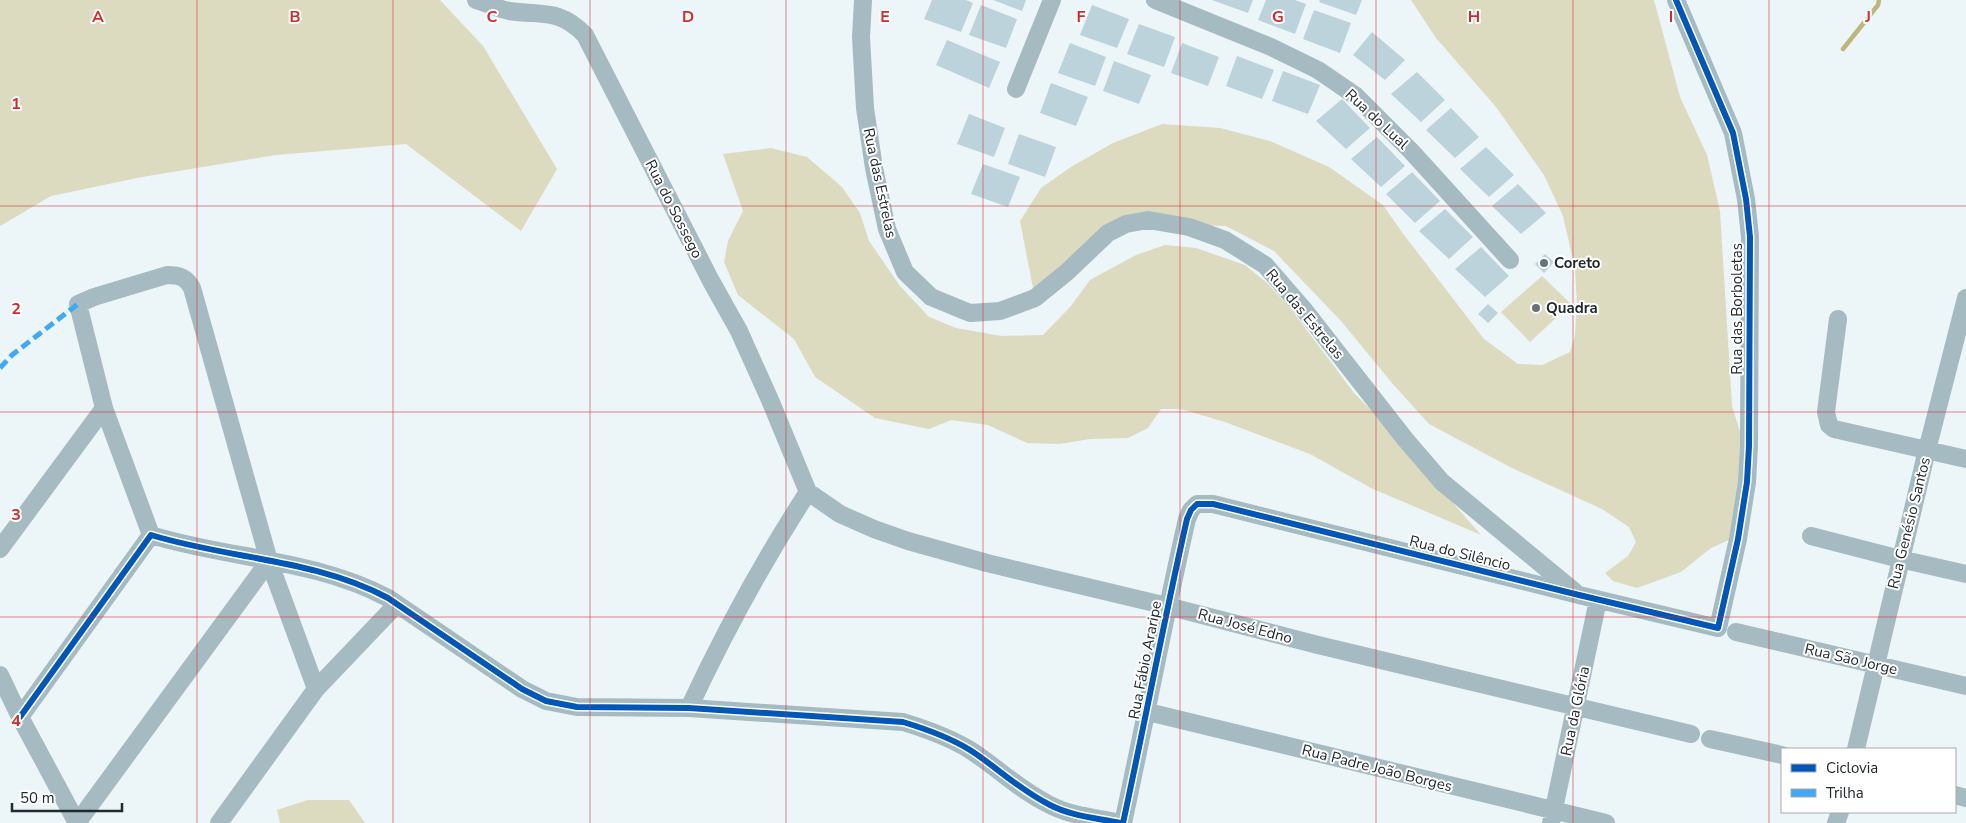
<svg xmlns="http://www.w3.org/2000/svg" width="1966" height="823" font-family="'Nunito Sans',sans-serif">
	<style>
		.green { fill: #dcdabf }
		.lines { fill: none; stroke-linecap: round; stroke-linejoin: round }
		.stream { stroke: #bfb67b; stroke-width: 4.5 }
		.building { fill: #bcd3dc }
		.minor { stroke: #a5bac1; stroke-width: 18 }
		.quiet { stroke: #3fa9f5; stroke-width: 5; stroke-dasharray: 10 5; stroke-linecap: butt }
		.cycleway-casing { stroke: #fff; stroke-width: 9 }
		.cycleway { stroke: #0057b8; stroke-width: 6 }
		.grid { fill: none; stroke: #d62828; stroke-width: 1; stroke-opacity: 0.55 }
		.poi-dot { fill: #687174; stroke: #fff; stroke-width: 2 }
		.labels { text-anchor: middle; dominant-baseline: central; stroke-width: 4; stroke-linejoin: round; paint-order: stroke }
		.street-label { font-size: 15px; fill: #212a2d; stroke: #fff }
		.poi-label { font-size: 15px; font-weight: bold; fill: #212a2d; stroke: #fff; text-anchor: start }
		.grid-label { font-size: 16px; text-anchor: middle; font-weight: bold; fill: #d62828; stroke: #fff; stroke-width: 4; stroke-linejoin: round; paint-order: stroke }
	</style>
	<rect width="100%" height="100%" fill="#ecf5f8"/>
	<path class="green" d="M0,0H440L483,46L557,169L521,231L406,144L276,155L142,177L51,196L0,226Z
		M1411,0H1654L1680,97L1707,155L1720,211L1732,406L1743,441L1740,476L1729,540L1711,548L1681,572L1637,588L1613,581L1605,573L1628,556L1636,542L1629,527L1602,509L1512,468L1429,424L1392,383L1341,321L1274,251L1226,226L1126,224L1035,298L1020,221L1041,188L1071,167L1113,143L1162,124L1220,128L1270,141L1329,167L1383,205L1401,231L1484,339L1518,364L1542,365L1570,352L1575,336L1577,304L1575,268L1563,216L1544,175L1496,107L1436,38Z
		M771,148L807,157L842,187L860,213L869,241L900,286L929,317L956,328L1001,336L1043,335L1071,306L1090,280L1136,255L1165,245L1196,248L1245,265L1268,284L1291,309L1354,393L1379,418L1481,535L1371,488L1310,454L1225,422L1181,409H1161L1148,428L1128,438L1090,439L1059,444L1027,443L988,425L951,420L929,429L875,418L815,377L794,339L738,295L724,262L728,241L743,211L723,154Z
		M1542,276L1571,304L1530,342L1501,312Z
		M308,800H349L365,823H280L277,810Z"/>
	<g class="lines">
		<path class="stream" d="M1843,49L1878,5L1879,0"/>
	</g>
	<path class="building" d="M932,0H966L973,3L961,32L924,19Z
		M993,0H1026L1022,11Z
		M1212,0H1253L1248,13Z
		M1266,0H1295L1306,4L1295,34L1258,20Z
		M1320,0H1362L1356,15L1319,2Z
		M981,5L1017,19L1006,48L969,35Z
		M1092,5L1129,19L1117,48L1080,35Z
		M1314,10L1351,23L1340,53L1303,39Z
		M1139,24L1175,37L1164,67L1127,54Z
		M1372,32L1405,60L1385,80L1353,55Z
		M947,40L1000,62L989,88L936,65Z
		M1070,43L1106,57L1095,86L1058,73Z
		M1182,43L1219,57L1208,86L1171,73Z
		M1237,56L1274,70L1262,99L1226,86Z
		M1114,61L1151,75L1139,104L1103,91Z
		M1283,71L1320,85L1308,114L1272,101Z
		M1417,72L1445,100L1421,122L1391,94Z
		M1051,83L1088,97L1076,126L1040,113Z
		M1342,99L1370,128L1346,149L1316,121Z
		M1451,108L1479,137L1455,158L1426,130Z
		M969,114L1005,128L994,157L957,144Z
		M1019,134L1056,147L1045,177L1008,164Z
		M1377,137L1405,166L1381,187L1351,159Z
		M1486,147L1514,175L1489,197L1460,169Z
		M983,164L1020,177L1008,207L971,194Z
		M1412,172L1440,201L1415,223L1386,194Z
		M1518,184L1546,213L1521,234L1492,206Z
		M1445,209L1473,237L1449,259L1419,231Z
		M1481,247L1509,276L1485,297L1455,269Z
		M1545,254L1554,262L1544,273L1535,264Z
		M1488,304L1498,313L1488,323L1478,314Z"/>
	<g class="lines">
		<path class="minor" d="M476,0C487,3 498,9 509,11C542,16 559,8 585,35L711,281L739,331L770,400L808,492
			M863,0L861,37L865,108L874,168L887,229L905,272L931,297L970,313L1000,311L1035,298L1067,272L1108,233L1126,224L1148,220L1189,227L1225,240L1265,265L1305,311L1405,439L1442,482L1575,592
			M1155,0L1271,47L1318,70L1356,96L1411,151L1510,260
			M1016,89L1052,0
			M1838,319L1826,412L1829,425L1834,429L1966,459
			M808,492L840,514L874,529L908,541L987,563L1167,606L1318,645L1691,734
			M151,535L104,408L78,304L94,297L167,275C179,275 186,277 192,288L269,561L316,689L219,823
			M1811,536L1900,559L1966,574
			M0,549L104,408
			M1736,632L1966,686
			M0,675L20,717L77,823
			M316,689L397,604
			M689,708C724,633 763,561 808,492
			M1148,712L1606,823
			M20,717L151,535C229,559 315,559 388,598L522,689L546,701L577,707L689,708L903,722C926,729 949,737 970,750C998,768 1018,789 1050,805C1071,816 1097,818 1120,823
			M1710,739L1782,755
			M1856,749L1927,450L1966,298
			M1955,795L1966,798
			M77,823L269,561
			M1123,823C1145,722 1164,620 1187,519L1191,510L1197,504H1213L1579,595L1718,628L1738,539L1747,482L1749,446L1750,237L1746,199L1733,133L1676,0
			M1551,823L1598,600
			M1836,823L1840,812"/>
		<path class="quiet" d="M0,368L12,355L78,304"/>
		<g class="cycleway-casing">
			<path id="cycleway" d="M20,717L151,535C229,559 315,559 388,598L522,689L546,701L577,707L689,708L903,722C926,729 949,737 970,750C998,768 1018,789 1050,805C1071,816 1097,818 1120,823
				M1123,823C1145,722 1164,620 1187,519L1191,510L1197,504H1213L1579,595L1718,628L1738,539L1747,482L1749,446L1750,237L1746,199L1733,133L1676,0"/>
		</g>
		<use href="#cycleway" class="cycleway"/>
	</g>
	<path class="grid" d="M197,0V823M393,0V823M590,0V823M786,0V823M983,0V823M1180,0V823M1376,0V823M1573,0V823M1769,0V823M0,206H1966M0,412H1966M0,617H1966"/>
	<g class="poi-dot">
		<circle cx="1544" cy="263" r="5"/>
		<circle cx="1536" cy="308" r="5"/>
	</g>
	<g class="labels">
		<g class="street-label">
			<text transform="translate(1377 119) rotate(43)">Rua do Lual</text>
			<text transform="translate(880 183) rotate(78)">Rua das Estrelas</text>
			<text transform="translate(674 209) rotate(63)">Rua do Sossego</text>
			<text transform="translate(1737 309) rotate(-90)">Rua das Borboletas</text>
			<text transform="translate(1305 314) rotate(50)">Rua das Estrelas</text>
			<text transform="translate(1909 523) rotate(-76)">Rua Genésio Santos</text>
			<text transform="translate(1460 553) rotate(14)">Rua do Silêncio</text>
			<text transform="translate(1245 626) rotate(15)">Rua José Edno</text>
			<text transform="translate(1851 659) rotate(13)">Rua São Jorge</text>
			<text transform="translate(1145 660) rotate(-79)">Rua Fábio Araripe</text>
			<text transform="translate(1575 711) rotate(-78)">Rua da Glória</text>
			<text transform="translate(1377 768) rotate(14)">Rua Padre João Borges</text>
		</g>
		<g class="poi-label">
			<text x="1554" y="263">Coreto</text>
			<text x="1546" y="308">Quadra</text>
		</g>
	</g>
	<g class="grid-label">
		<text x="98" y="22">A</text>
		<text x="295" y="22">B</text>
		<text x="492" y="22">C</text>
		<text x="688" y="22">D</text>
		<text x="885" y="22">E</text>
		<text x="1081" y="22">F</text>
		<text x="1278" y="22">G</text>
		<text x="1474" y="22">H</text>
		<text x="1671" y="22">I</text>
		<text x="1868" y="22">J</text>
		<text x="16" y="109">1</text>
		<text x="16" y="314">2</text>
		<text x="16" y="520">3</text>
		<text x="16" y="726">4</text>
	</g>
	<rect x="1781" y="748" width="175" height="65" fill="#ffffff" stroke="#a6aaab"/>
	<rect x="1791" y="764" width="25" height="8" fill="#0057b8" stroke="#a6aaab"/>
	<text x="1826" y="773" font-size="15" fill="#212a2d">Ciclovia</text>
	<rect x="1791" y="789" width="25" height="8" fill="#3fa9f5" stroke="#a6aaab"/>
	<text x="1826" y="798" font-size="15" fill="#212a2d">Trilha</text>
	<path d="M12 803v8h110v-8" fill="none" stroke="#212a2d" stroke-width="2.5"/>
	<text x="20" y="803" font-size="15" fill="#212a2d" stroke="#ffffff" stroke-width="4" paint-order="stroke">50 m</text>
</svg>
